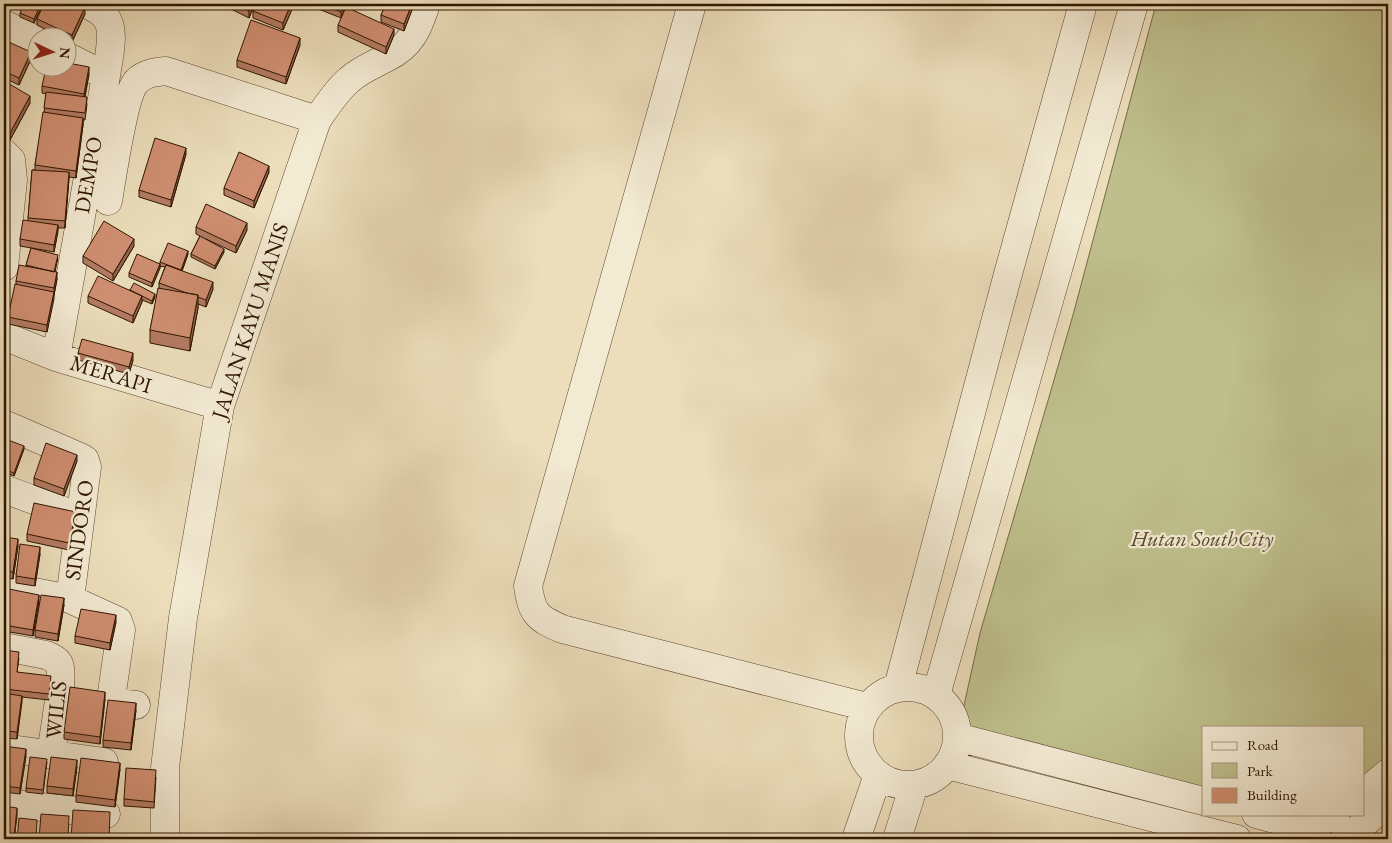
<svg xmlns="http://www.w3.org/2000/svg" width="1392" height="843" font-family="'EB Garamond',serif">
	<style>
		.green { fill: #bebf8c; stroke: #766a46 }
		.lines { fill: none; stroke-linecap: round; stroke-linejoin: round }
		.minor-casing { stroke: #5e4730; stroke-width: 29 }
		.minor { stroke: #f3ead3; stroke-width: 28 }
		.wall { fill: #b37b62; stroke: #2f1501 }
		.shaded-wall { fill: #926450; stroke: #2f1501 }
		.building { fill: #d08f72; stroke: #2f1501 }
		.labels { text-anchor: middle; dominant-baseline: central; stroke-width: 4.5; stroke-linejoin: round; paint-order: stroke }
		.street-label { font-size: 22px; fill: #2f1501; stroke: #f3ead3 }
		.park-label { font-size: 22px; font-style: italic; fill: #5a482b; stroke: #f3ead3 }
	</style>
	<rect width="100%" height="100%" fill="#ecdebb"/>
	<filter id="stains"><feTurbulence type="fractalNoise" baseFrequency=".004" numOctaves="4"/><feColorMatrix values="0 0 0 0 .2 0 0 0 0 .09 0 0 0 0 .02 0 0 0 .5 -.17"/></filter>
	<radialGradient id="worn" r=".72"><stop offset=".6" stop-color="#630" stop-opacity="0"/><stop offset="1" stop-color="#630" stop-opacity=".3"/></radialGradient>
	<path class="green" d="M1156,4H1388V773L1363,794V727H1203V801L957,737L980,633L1073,315Z"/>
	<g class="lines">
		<g class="minor-casing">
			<path id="minor" d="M692,4L528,586C532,614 537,618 562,629L867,707
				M4,24L38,41
				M68,57L106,76
				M4,153L11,160L13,180L4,267
				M108,201C112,178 124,93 137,81C145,73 155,72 166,71L317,120
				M4,336L56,357L220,406
				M56,357L106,76C108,61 116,30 106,18C102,11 94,8 87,4
				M4,424L80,457L85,460L87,467L70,599
				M4,489L80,517
				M4,586L70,599L118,621L121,630L111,699L116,703L136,705
				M4,647L46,655C51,657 56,659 59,664C65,676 53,738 51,754
				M859 736a49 49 0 1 1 98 0a49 49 0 1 1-98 0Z
				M898,687L1008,274L1083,4
				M936,695L1134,4
				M957,737L1203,801
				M4,748L104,762
				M947,765L1237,839
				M1363,794L1388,773
				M4,803L106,814
				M1256,814L1298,825L1318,823L1336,814
				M165,839V768L183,618L220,406L317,120C327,106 336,91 349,80C360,70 373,65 386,58C411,46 418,29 426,4
				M856,839L878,775
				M897,839L914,785
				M1344,839L1356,831L1388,802"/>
		</g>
		<use href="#minor" class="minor"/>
	</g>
	<path class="wall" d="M43,4L34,23L20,17V13Z
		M229,4H255L249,18L229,8Z
		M294,4L283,30L253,18V11Z
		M306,4H347L341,18Z
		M384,4H414L404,31L381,22V15L386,4Z
		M85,14L72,42L68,40V38H62L37,25V19Z
		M338,25L394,35L386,54L338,32Z
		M4,40L31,59L19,85L4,78Z
		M300,45L286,84L237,67V60Z
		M89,74L85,97L87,104L85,120H83V125L76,178L69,177L65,228H58L54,252L20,246V239L28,220L32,170H35V165L44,113L46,94L42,93V86Z
		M4,81L30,103L10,140L4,137Z
		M186,154L171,207L139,197V190Z
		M269,172L254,208L224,195V188Z
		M196,227L247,230L236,253L206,239L224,252L215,269L191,257V254L200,236L196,234Z
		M134,246L113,281L83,263V256Z
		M31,248L58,258L55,272L57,279L47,332L8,324V317L16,284V281L26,266Z
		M188,254L182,271L213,289L206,307L198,304V308L190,351L150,343V330L159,288V283L165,267L160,266V268L152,287L129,277V273L160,264V262Z
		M130,290L155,297L152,304L142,300V302L133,323L88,303V296Z
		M78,353L133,360L129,374L78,360Z
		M24,449L14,476L4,472V451Z
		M77,461L64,496L34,485V478Z
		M76,519L69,550L27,541V534Z
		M4,537L18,546L13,579L4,578Z
		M40,554L35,586L16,583V576Z
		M39,601L33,636L4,631V620Z
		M64,605L58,641L35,637V630Z
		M116,622L110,650L75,643V636Z
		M4,650L19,658L17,672L51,683L49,700L22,697L17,739L4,738Z
		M105,699L100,744L64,739V732Z
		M136,710L131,750L103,747V740Z
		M4,746L26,756L20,794L4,792Z
		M47,762L43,794L26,792V788Z
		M77,767L73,796L47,793V786Z
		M120,769L115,807L76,802V795Z
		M156,777L154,808L124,806V799Z
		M4,806L17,815L14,839H4Z"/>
	<path class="shaded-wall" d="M41,4H43L34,23V19Z
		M252,4H255L249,18V11Z
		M291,4H294V5L283,30V23Z
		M345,4H347L341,18V12Z
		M412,4H414V5L404,31V24Z
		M85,7V14L72,42V35Z
		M394,29V35L386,54V47Z
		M300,38V45L286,84V77Z
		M31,52V59L19,85V78Z
		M89,67V74L84,101V94Z
		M30,96V103L10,140V133Z
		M83,118V125L76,178V171Z
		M186,148V154L171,207V200Z
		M269,166V172L254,208V201Z
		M69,172V179L65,228V221Z
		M247,223V230L236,253V246Z
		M58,225V232L54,252V245Z
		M134,239V246L113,281V274Z
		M224,249V252L215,269V266Z
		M188,251V254L181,274V270Z
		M160,264V268L152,287V283Z
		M57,272V279L54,295V288Z
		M213,282V289L206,307V300Z
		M54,292V299L47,332V325Z
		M155,294V297L152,304V301Z
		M198,295V308L190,351V338Z
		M142,296V302L133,323V316Z
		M133,353V360L129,374V367Z
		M7,431V438L4,447V440Z
		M24,446V449L14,476V473Z
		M77,455V461L64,496V489Z
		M76,512V519L69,550V543Z
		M18,539V546L13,579V572Z
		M40,547V554L35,586V579Z
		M39,595V601L33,636V630Z
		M64,598V605L58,641V634Z
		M116,615V622L110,650V643Z
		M105,692V699L100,744V737Z
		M22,696V702L17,739V732Z
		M136,703V710L131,750V743Z
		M26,749V756L20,794V788Z
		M77,760V767L73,796V789Z
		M120,763V769L115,807V800Z
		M17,808V815L14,839V838Z"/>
	<path class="building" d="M24,4H41L34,19L20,13Z
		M44,4H78L85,7L72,35L37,19Z
		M234,4H252L249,11Z
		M256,4H291L283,23L253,11Z
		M322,4H345L341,12Z
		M386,4H412L404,24L381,15Z
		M346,7L394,29L386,47L338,25Z
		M251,20L300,38L286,77L237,60Z
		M4,40L31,52L19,78L4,71Z
		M68,63L89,67L84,94L42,86L46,68H68Z
		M4,81L30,96L10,133L4,130Z
		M46,92L87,97L85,113L44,108Z
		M43,112L83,118L76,171L35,165Z
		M155,138L186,148L171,200L139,190Z
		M239,152L269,166L254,201L224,188Z
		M32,170L69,172L65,221L28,218Z
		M206,204L247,223L236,246L196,227Z
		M23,220L58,225L54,245L20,239Z
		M104,221L134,239L113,274L83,256Z
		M200,236L224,249L215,266L191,254Z
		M168,243L188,251L181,270L160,262Z
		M31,248L58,255L54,272L26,265Z
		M137,254L160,264L152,283L129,273Z
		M19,265L57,272L54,288L16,281Z
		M166,265L213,282L206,300L198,297V295L187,293L159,283Z
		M98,276L142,296L133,316L88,296Z
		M134,283L155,294L152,301L130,290Z
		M15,284L54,292L47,325L8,317Z
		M158,288L198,295L190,338L150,330Z
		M82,339L133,353L129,367L78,353Z
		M4,430L7,431L4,440Z
		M8,440L24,446L14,473L4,469V451Z
		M46,443L77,455L64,489L34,478Z
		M34,503L76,512L69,543L27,534Z
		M4,537L18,539L13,572L4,571Z
		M20,544L40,547L35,579L16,576Z
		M9,589L39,595L33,630L4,625V620Z
		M4,594L7,595L4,612Z
		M41,595L64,598L58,634L35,630Z
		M81,609L116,615L110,643L75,636Z
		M4,650L19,652L17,672L51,676L49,694L4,689Z
		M70,687L105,692L100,737L64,732Z
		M4,693L22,696L17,732L4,731Z
		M108,700L136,703L131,743L103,740Z
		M4,746L26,749L20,788L4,786Z
		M30,757L47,759L43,790L26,788Z
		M51,757L77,760L73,789L47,786Z
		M81,758L120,763L115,800L76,795Z
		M126,768L156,770L154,802L124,799Z
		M4,806L17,808L14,838L4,837Z
		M73,810L110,812L109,839H71Z
		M41,814L69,816L68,839H39Z
		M19,818L37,820L36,839H17Z"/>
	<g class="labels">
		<g class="street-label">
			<text transform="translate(88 175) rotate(-80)">DEMPO</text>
			<text transform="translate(250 321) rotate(-72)">JALAN KAYU MANIS</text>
			<text transform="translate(111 374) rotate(17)">MERAPI</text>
			<text transform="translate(79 530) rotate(-82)">SINDORO</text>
			<text transform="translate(56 710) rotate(-84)">WILIS</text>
		</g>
		<g class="park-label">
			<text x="1202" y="538">Hutan SouthCity</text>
		</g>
	</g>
	<rect width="1392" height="843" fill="none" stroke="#ecdebb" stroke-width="20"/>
	<rect x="5" y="5" width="1382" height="833" fill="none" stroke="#2f1501" stroke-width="2.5"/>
	<rect x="10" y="10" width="1372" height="823" fill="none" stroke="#2f1501"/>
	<rect x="1202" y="726" width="162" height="90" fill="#f3ead3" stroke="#a5957f"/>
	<rect x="1212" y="742" width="25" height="8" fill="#f3ead3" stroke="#a5957f"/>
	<text x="1247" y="750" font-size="15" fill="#2f1501">Road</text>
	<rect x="1212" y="763" width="25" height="15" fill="#bebf8c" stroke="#a5957f"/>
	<text x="1247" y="776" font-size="15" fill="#2f1501">Park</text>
	<rect x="1212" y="788" width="25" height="15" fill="#d08f72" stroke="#a5957f"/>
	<text x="1247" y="800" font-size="15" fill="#2f1501">Building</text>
	<g transform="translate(52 52) rotate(94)"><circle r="24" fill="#f3ead3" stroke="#a5957f"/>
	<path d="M0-4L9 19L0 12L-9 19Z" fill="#8f2418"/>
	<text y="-8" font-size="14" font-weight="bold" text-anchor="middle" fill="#2f1501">N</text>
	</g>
	<rect width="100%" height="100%" filter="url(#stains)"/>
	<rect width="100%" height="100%" fill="url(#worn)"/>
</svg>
